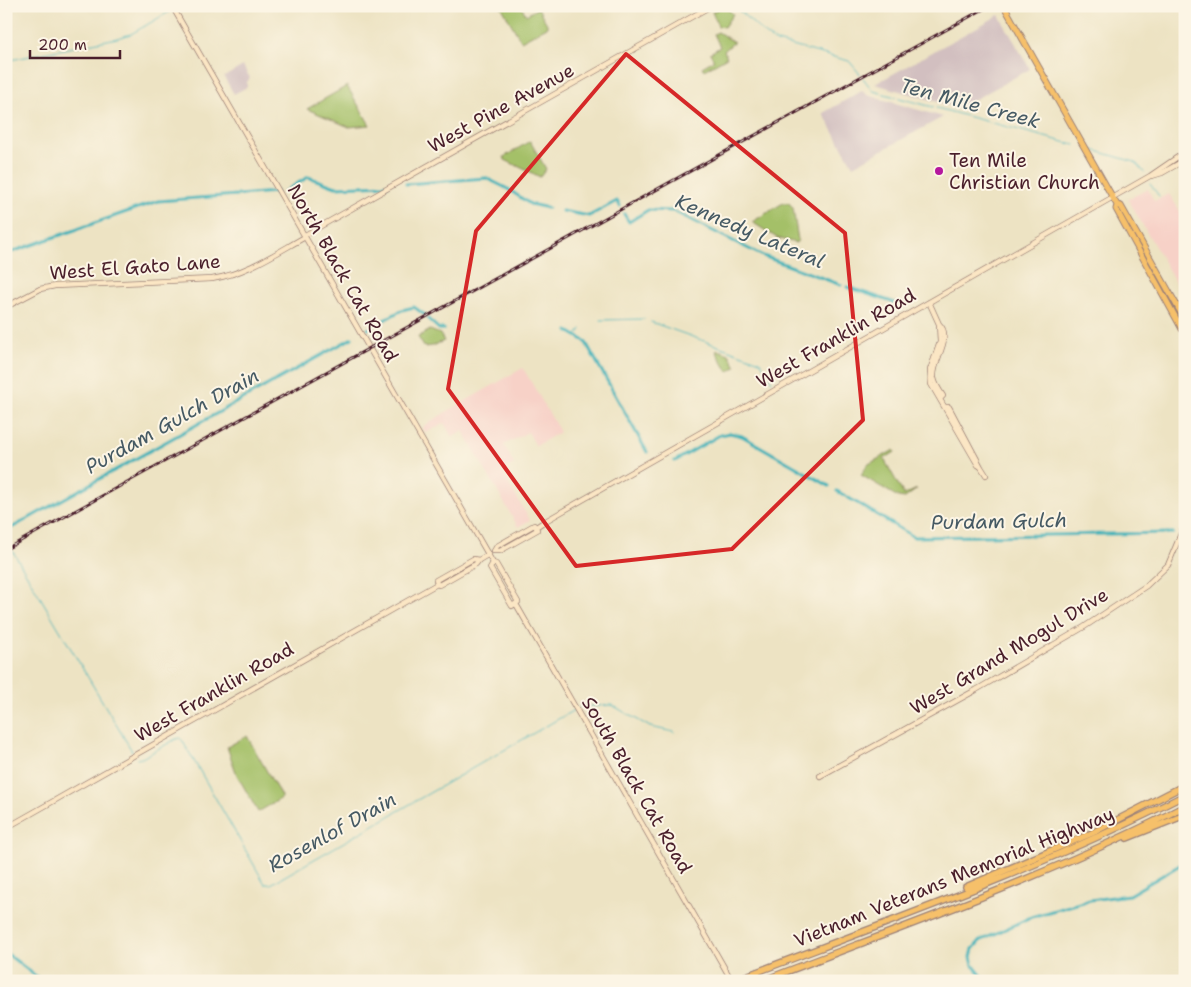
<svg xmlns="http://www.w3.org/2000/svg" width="1191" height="987" font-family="'Shantell Sans',sans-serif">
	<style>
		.built { fill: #f7d1c7 }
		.industrial { fill: #d2bfc0 }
		.green { fill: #a4c067; stroke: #777049 }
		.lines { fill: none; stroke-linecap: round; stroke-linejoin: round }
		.stream { stroke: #41b2b9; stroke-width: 1 }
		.canal { stroke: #41b2b9; stroke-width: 3 }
		.secondary-casing { stroke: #9c8177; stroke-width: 6 }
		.primary-casing { stroke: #9c8177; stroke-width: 7 }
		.highway-casing { stroke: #9c8177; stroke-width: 8 }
		.secondary { stroke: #fbe6c4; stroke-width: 4.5 }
		.primary { stroke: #f6c06b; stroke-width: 5 }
		.highway { stroke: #f6c06b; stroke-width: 5.5 }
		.rail-casing { stroke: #4a1f2b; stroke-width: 3 }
		.rail { stroke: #fcf5e5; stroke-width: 1; stroke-dasharray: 4; stroke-linecap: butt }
		.marked { fill: none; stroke: #d62828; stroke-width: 4; stroke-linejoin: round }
		.poi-dot { fill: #b5179e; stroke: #fcf5e5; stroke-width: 2 }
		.labels { text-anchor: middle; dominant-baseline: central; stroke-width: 4; stroke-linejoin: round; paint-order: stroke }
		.street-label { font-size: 19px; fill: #4a1f2b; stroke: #fcf5e5 }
		.poi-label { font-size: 19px; fill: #4a1f2b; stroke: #fcf5e5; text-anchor: start }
		.water-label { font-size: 20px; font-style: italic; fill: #465a64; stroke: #fcf5e5 }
	</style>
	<rect width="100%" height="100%" fill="#fcf5e5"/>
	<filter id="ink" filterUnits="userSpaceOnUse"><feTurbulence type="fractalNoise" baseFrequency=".02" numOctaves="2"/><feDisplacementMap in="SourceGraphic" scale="10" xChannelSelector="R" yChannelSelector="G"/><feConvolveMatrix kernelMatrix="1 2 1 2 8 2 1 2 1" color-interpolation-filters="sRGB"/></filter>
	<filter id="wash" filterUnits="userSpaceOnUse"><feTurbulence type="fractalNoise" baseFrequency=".0096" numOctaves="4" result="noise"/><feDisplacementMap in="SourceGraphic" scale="20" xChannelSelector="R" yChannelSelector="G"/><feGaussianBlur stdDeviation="1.12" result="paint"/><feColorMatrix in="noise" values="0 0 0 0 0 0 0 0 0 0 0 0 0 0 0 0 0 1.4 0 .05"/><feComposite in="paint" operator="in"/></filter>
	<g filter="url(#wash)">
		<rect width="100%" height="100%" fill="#ede3c3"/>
		<path class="built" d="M1148,189L1154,201L1169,194L1185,219V299L1128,199Z
			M523,368L560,432L536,446L528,432L504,445L514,464L501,471L530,520L518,527L463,431L452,437L444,423L426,433L423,429L424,426L446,412Z"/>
		<path class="industrial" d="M999,15L1030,69L959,108L875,84Z
			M243,66L250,78L247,82V87L234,94L224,77Z
			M862,91L867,95L943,117L853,166L823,113Z"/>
		<path class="green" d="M501,6H521L526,15L538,8L547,24V27L521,41Z
			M724,6L733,14L724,27L718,26L712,12Z
			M718,32L734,42L724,51L727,57L704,70L702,67L714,60L710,53L720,47L714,34Z
			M347,86L370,125L349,127L307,109Z
			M530,141L546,169L540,177L505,160L504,157Z
			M783,203H789L793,208L798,240L796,243L777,238L752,222Z
			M430,330L440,334L444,341L433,346L424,347L418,337Z
			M718,350L729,354L736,367L728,372L716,351Z
			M894,450L895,452L884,459L904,495L917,489L905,498L898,497L861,475L867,465Z
			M247,736L282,798L258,812L237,775L227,747Z"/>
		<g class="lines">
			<path class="stream" d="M734,6L768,37L777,42L849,61L860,74
				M179,7L180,6
				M6,61L117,38L131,34L169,12
				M863,78L873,91L888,95L1075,145
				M1093,150L1135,162L1144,172
				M1150,184L1159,196
				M601,320L644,319
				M651,322L760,361L772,381
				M577,336L581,329
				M6,539L9,544
				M12,550L132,751
				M579,707L612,705L650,727L674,732
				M137,759L142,758L176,739L180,738L182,740L265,884H271L574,710"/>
			<path class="canal" d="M406,184L486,178L508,189L530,204L548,208
				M285,191L308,177L336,187L387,185
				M562,211L589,216L617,201L620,206
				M624,214L629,222L648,210L673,211L763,256L841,285
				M6,254L158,201L276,192
				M847,287L904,306
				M428,319L439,329H444
				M368,329L402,310L414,307L425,315
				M568,331L585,341L647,452
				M675,461L720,435L730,433L742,436L829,486
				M837,491L914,537L1173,533
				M6,531L352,338
				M6,953L42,981
				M986,981L973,965L971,957L973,949L980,941L1031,917L1090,900L1129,895L1185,862"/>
		</g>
	</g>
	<g filter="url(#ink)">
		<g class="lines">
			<g class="secondary-casing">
				<path id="secondary" d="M172,6L493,563L496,564L518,602L512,606L490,568L493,563
					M1152,176L1162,173L1185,160
					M305,235L711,6
					M929,302L939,324
					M6,307L40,289L55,286L212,279C246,274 276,253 305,237
					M941,398L943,396C939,390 935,384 934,378C932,360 954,338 939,324L940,342L930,370L931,384L978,465L981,467L949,407H946
					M981,467L986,475
					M536,527L537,530L500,551H494L497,546L534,525L536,527L542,523L1150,176L1185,152
					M479,560L473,559L436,580L437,584L439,585L476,564L479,560L489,554
					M516,604L732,981
					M820,776L976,690L1084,627L1146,586L1168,565L1185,524
					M6,828L437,584"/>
			</g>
			<g class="primary-casing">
				<path id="primary" d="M1004,6L1117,205L1121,206L1185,320
					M1117,205L1116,209L1182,329L1185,330"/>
			</g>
			<g class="highway-casing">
				<path id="highway" d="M1127,838L1185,815
					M966,887L1092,833L1185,785
					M733,981C885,923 1040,869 1185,795
					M762,981C904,926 1050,876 1185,806"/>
			</g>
			<use href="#secondary" class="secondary"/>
			<use href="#primary" class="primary"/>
			<use href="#highway" class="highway"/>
			<g class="rail-casing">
				<path id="rail" d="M6,549L989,6"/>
			</g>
			<use href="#rail" class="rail"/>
		</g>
	</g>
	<path class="marked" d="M626,54L845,233L863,420L732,549L576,566L448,389L476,231Z"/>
	<circle class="poi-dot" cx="939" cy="171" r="5"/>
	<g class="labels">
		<g class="street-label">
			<text transform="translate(501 108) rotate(-29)">West Pine Avenue</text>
			<text transform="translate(135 267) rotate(-4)">West El Gato Lane</text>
			<text transform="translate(343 273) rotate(60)">North Black Cat Road</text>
			<text transform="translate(836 338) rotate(-30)">West Franklin Road</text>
			<text transform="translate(1009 651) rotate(-31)">West Grand Mogul Drive</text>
			<text transform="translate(214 692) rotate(-30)">West Franklin Road</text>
			<text transform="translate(637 785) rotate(60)">South Black Cat Road</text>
			<text transform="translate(954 877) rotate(-22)">Vietnam Veterans Memorial Highway</text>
		</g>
		<g class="poi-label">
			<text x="949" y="160">Ten Mile<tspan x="949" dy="22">Christian Church</tspan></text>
		</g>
		<g class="water-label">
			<text transform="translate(970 103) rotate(15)">Ten Mile Creek</text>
			<text transform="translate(750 231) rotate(23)">Kennedy Lateral</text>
			<text transform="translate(172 421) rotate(-29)">Purdam Gulch Drain</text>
			<text transform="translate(999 521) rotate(-1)">Purdam Gulch</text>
			<text transform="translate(332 832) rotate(-29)">Rosenlof Drain</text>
		</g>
	</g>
	<rect width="1191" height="987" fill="none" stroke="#fcf5e5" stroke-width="25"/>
	<path d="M30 50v8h90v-8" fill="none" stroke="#4a1f2b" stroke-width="2.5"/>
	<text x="38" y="50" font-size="15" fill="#4a1f2b" stroke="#fcf5e5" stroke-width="4" paint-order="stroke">200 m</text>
</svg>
